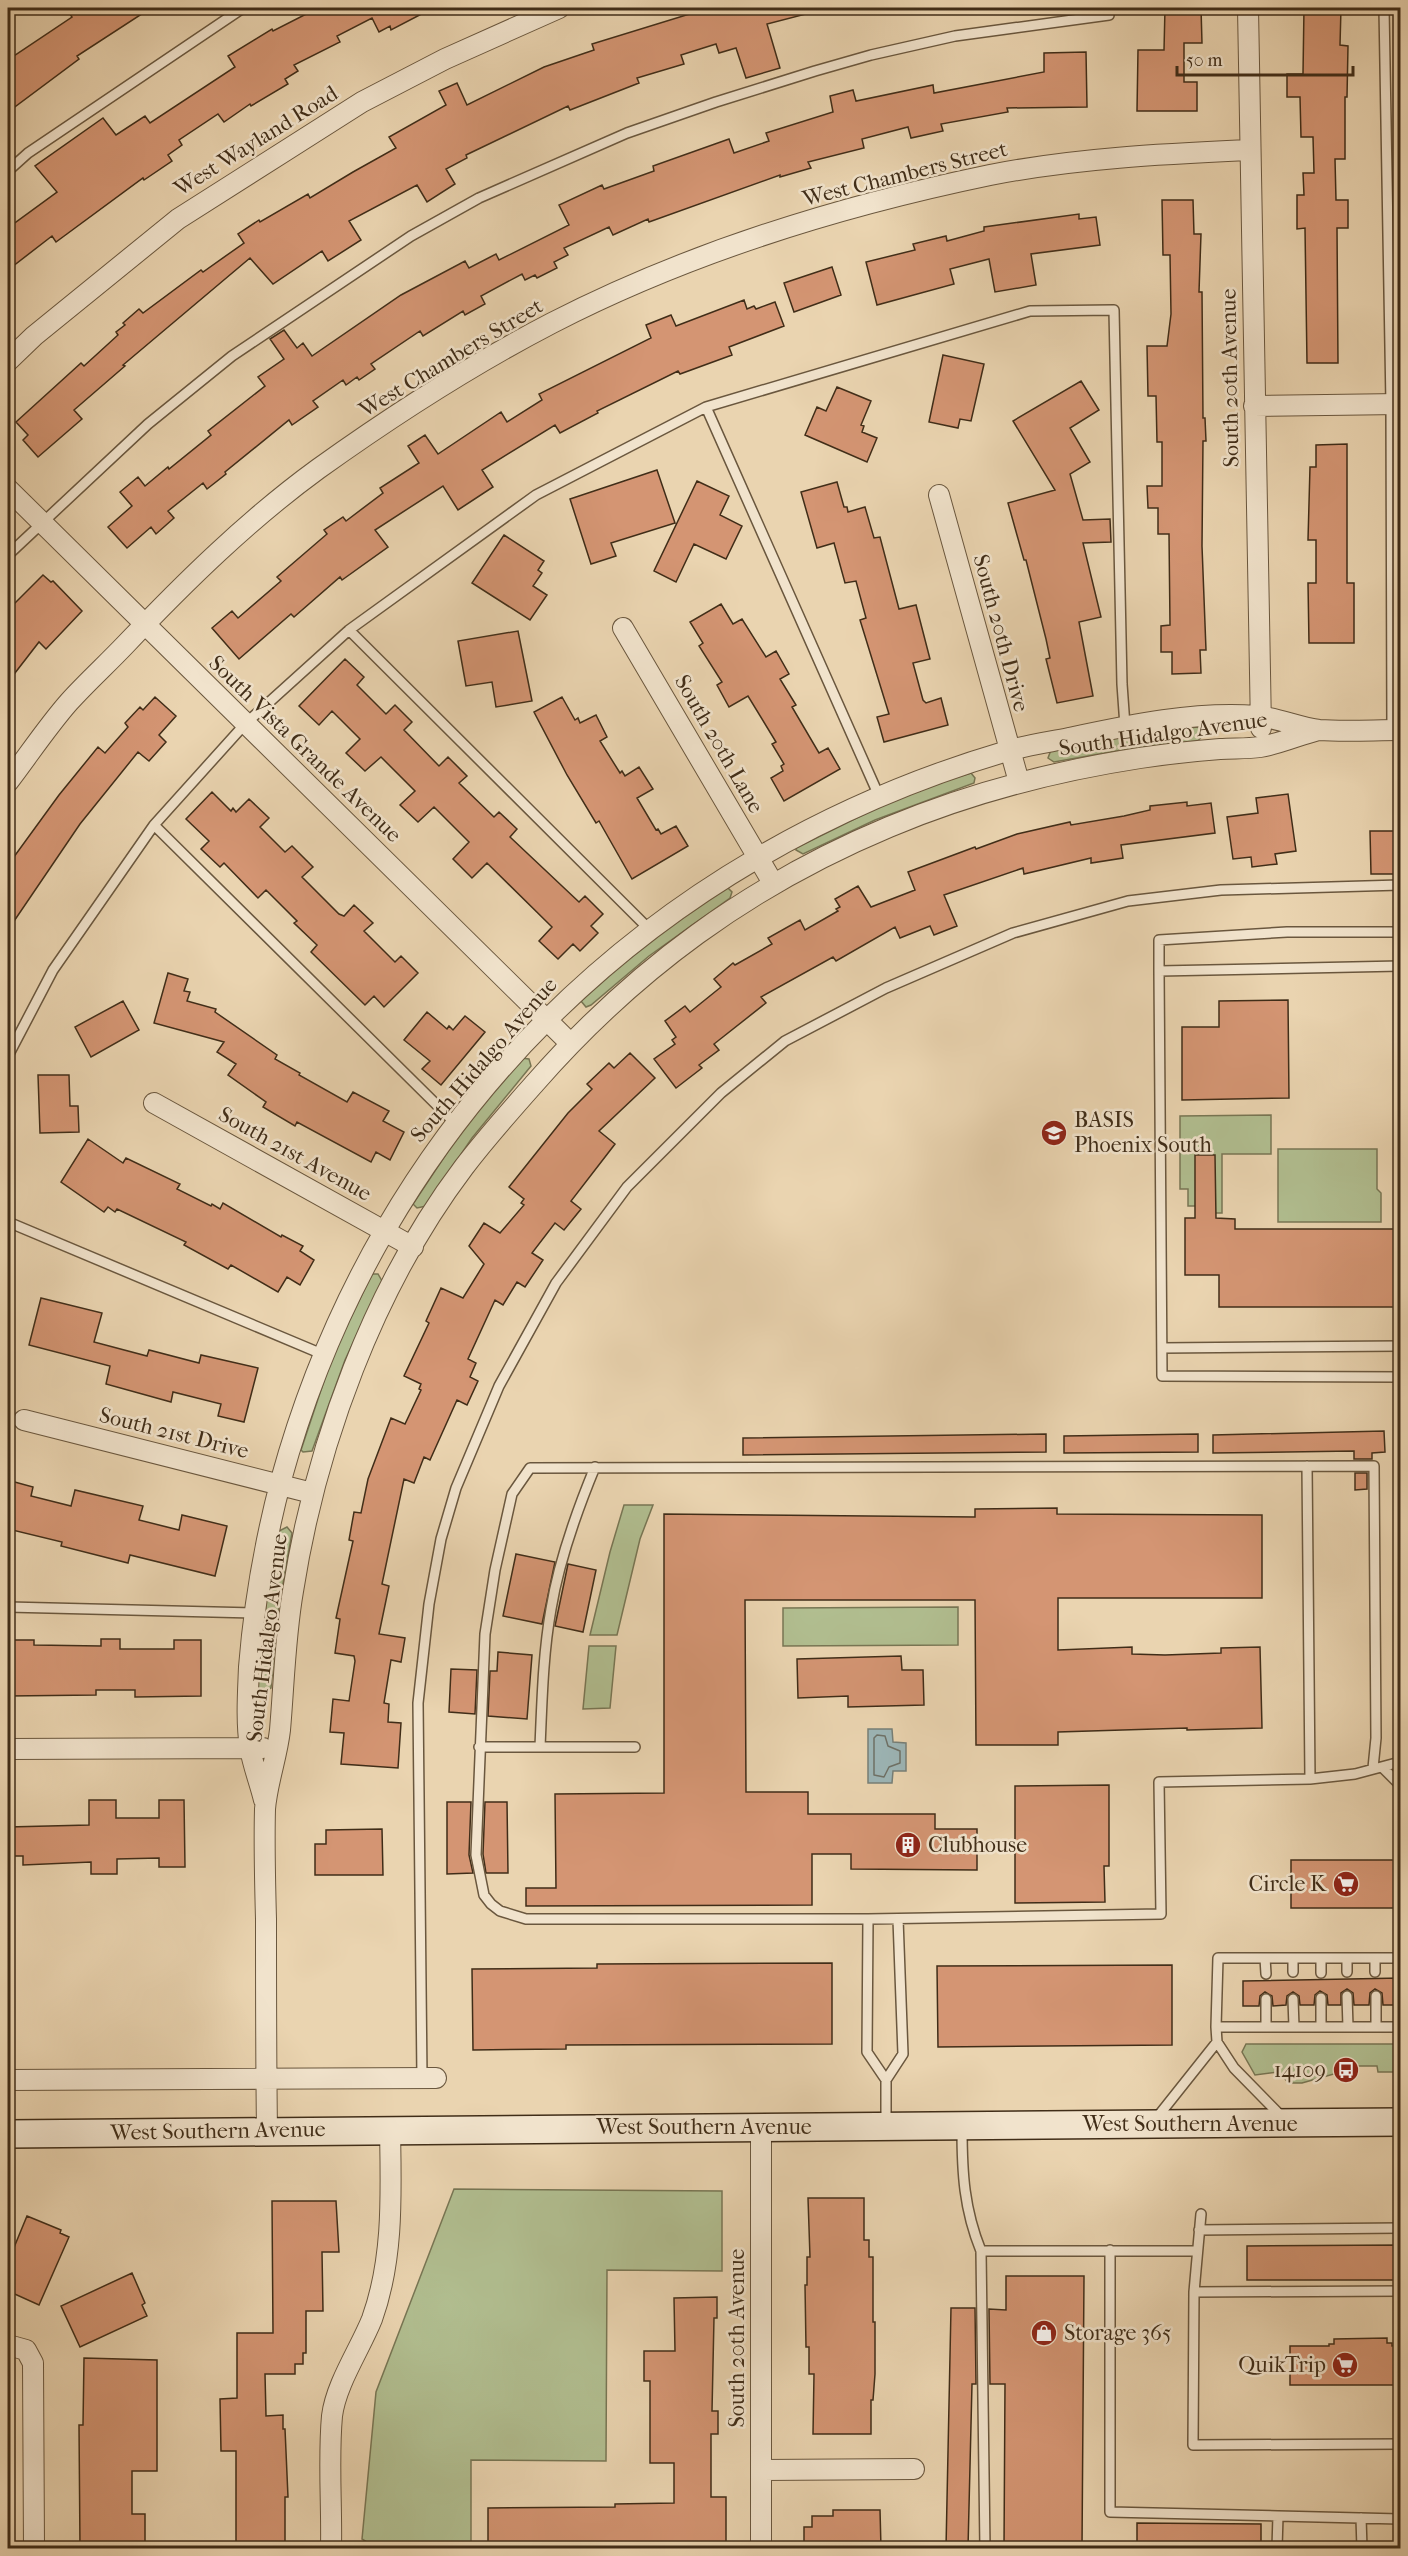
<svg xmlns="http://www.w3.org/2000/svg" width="1408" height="2556" font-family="'IM FELL French Canon',serif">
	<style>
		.green { fill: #b1be90; stroke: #787654; stroke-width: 1.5 }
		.water { fill: #9cb5b6; stroke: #777f77; stroke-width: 1.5 }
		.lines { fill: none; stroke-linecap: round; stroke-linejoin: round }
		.shore { stroke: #6e7167; stroke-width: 1.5 }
		.building { fill: #d49573; stroke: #402d18; stroke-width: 1.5 }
		.service-casing { stroke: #6a573e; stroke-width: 12 }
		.minor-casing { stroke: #6a573e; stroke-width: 22 }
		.secondary-casing { stroke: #402d18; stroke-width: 30 }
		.service { stroke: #f1e3cc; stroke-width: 9 }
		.minor { stroke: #f1e3cc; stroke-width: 20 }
		.secondary { stroke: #f1e3cc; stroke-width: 27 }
		.labels { text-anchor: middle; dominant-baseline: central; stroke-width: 5; stroke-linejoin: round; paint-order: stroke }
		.street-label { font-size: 22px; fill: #402d18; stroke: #f1e3cc }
		.poi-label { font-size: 22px; fill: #402d18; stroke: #f1e3cc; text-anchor: start }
	</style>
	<rect width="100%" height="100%" fill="#ead4b0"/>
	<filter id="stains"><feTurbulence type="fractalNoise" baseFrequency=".00333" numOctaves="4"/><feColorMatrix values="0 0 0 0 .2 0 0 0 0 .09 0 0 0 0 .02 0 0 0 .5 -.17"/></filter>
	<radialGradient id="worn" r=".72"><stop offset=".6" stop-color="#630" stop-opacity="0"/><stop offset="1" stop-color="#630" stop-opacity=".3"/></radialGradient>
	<path class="green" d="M1198,727L1203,735L1198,741L1139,747L1054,762L1048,758L1051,750L1123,735Z
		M971,773L975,778L974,783L875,820L803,854L796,850V848L913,790Z
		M727,887L732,892L730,898L649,956L591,1005L586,1007L581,1001L657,932Z
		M521,1058L529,1059L531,1066L472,1138L426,1206L417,1208L413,1204L472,1115Z
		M1271,1115V1154H1222V1213H1201V1206H1188V1189H1180V1116Z
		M1278,1149H1377V1189L1381,1193V1222H1278Z
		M372,1274H378L382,1281L345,1360L312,1451L303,1452L301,1450L333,1354Z
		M624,1505H653L640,1539L617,1635H590L610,1552Z
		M287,1527L292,1533L278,1612L271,1688L263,1693L258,1687L267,1593L279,1531Z
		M958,1607V1645L783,1646V1608Z
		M589,1646H616L610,1708L583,1709Z
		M1246,2044H1400V2072H1378L1377,2066H1341V2072L1302,2083H1289L1278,2072L1255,2075L1242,2052Z
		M454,2189L722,2191V2271L607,2270L606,2461L471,2460V2548H377L362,2539L376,2392Z"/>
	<path class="water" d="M868,1729H892L893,1742L906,1743V1771H893L892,1783H868Z"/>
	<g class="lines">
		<path class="shore" d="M877,1735L885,1736L888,1746L900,1751V1763L889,1767L884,1777L874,1775V1738Z"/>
	</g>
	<path class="building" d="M66,8H151L77,56L79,59L8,112V60L72,17Z
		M318,8H433L391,30L390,26L379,32L372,18L337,36L340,42L294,65L298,71L285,79L288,84L251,106L250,104L224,122L218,114L179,140L182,145L168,155L172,161L144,180L143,178L56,242L52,236L8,270V228L57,192L35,166L103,118L116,135L145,116L150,123L235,67L228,56L272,29L273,31Z
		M709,8H806V14L767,24L780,68L746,78L736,48L719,53L716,44L681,55L684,64L637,78L639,83L570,110L568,106L466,155L467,158L446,169L455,184L427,202L417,185L349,221L361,240L328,261L322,251L273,284L250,258L123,365L125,366L74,410L82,419L38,457L23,440L28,435L16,422L81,363L84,366L118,335L116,332L125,325L123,323L139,309L143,313L201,270L203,272L244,243L238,234L259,220L260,222L308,194L310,198L353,172L396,148L389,137L446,105L439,91L457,83L467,105L544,67L594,50L592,44Z
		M1165,8H1201L1202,43H1184V82H1197V111H1137L1138,50H1164Z
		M1304,8H1341L1340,45L1348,46L1347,97H1345V159H1335L1336,200H1348V228H1337L1338,363H1307L1305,228L1297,229V195H1304L1303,173H1314L1313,137H1301L1300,97H1287V74H1303Z
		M1086,52L1087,107L1007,108L1008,112L941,124L943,131L911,138L908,127L862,139L864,148L808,162L811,168L780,177V175L649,222L648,219L613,235L609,227L564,248L568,255L554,262L557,268L537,278L535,275L525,280L522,274L481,296L485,304L465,315L463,311L423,336L420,331L371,364L375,369L359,380L357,377L346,385L343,380L313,401L318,407L292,425L289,420L225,472L226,474L207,489L203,483L168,511L174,518L156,534L151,527L127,548L108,527L132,506L120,492L138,477L145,486L168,467L169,469L211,435L208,431L265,386L258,377L284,359L270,339L284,330L297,348L303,343L312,356L401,295L465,261L469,268L496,254L499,260L569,225L559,205L602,185L604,189L654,171L653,166L729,139L734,153L769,141L766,133L833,112L830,96L853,90L856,101L933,85L934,93L1044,72V53Z
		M1162,200H1193L1194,234H1201L1199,292H1202L1203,418H1205L1206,441H1203L1202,546L1206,650H1200L1201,673L1172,674V652H1161V626L1170,625L1169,534H1158V508H1148L1147,486H1162V442H1157L1156,396H1148L1147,346H1167L1171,314L1170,255H1163Z
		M1079,214V219L1096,217L1100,245L1031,254L1036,285L995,292L989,259L950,269L954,284L877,305L866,262L915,250L913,244L946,236L947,241L984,231V227Z
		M832,267L841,295L794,312L784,283Z
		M744,300L747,309L754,306L756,309L775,302L784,326L729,347L732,355L680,374L678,371L597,411L598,413L560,433L555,425L482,470L493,487L458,510L443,486L375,530L388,547L342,580L340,577L294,617L291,614L239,659L212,628L232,611L238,618L281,581L277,577L327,534L324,530L343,517L346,521L383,493L380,488L419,463L408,446L425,435L438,454L501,412L507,422L542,400L539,394L651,338L646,325L671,315L676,326Z
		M943,355L984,364L971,421L960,419L958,428L929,422Z
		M1081,381L1099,410L1070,428L1090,462L1070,474L1083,520L1110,519L1111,542L1083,543L1101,617L1079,622L1093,696L1057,703L1046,659L1050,658L1046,639L1026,560H1024L1008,503L1055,490L1013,421Z
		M837,387L871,401L861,425L864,426L862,432L877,438L867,462L805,435L817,407L826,411Z
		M1347,444V583H1354V643H1309L1308,583H1316V540H1308L1310,467H1316V445Z
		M657,470L675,523L611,543L616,556L591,564L570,499Z
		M697,481L729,496L720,515L742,526L726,559L694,544L676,582L654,571Z
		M837,482L844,507H847L848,512L865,507L874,538L880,537L899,609L916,605L930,659L913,663L923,700L926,703L941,698L948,725L884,742L877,717L889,714L860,620L866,618L856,581L845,583L834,543L817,548L801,492Z
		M504,535L544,561L538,570L542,573L533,586L547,595L530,620L472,583Z
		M43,575L51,582L53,581L82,611L46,649L39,642L8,682V610Z
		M721,604L733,624L742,619L766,657L776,651L789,674L780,679L796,705L792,707L819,753L828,748L840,769L784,801L771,778L783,771L781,766L784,764L772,744L776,742L748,696L729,707L717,685L722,682L699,646L703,643L690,622Z
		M518,631L532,701L496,707L492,682L466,686L458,641Z
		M345,659L364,677L357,685L386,714L395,705L412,722L404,730L439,766L448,757L467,776L459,783L494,817L499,812L517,829L510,837L579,902L585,896L603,914L591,926L598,933L580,951L573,944L558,959L539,941L552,927L487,863L472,878L453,859L469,842L434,807L418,822L400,805L415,791L381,757L365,771L346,753L360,739L332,711L319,725L299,706Z
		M155,697L176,716L159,735L166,742L149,761L138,752L80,824L8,930V865L59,795L98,747L105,753L128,727L125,723L140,707L143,710Z
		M562,697L575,720L578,718L580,723L596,715L607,737L600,741L620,773L622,771L625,776L639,767L653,789L637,798L656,830L658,829L661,834L676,826L688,846L632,879L599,821L596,823L567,775L534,712Z
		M212,792L231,811L233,808L236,812L249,799L269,818L260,827L285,852L292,846L313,867L302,877L339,914L344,916L354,905L373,923L364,931L395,962L401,956L418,973L384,1007L374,996L365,1005L311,952L317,945L294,923L297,921L266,890L258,898L224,863L220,867L201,849L209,841L186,819Z
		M1288,794L1296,851L1275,854L1277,864L1252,867L1251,857L1233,859L1227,817L1258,813L1256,798Z
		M1187,802V806L1211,803L1215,833L1121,845L1123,858L1091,863V858L1024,874L1023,868L944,895L957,926L934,935L930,926L900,938L895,927L836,961L833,957L761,997L766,1003L714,1044L719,1050L699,1065L702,1068L676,1088L654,1059L675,1044L672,1040L676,1037L665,1021L685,1006L690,1012L721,987L714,979L733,963L735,965L772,944L768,938L800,920L805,930L838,911L836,909L840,907L835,899L858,886L871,907L915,890L908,872L975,847L976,849L1017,834L1070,822L1071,825L1124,816L1150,810V806Z
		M1370,831H1401V874H1371Z
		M168,973L188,979L184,991L190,992L187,1001L216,1009L215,1012L277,1055L275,1059L300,1073L299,1075L347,1102L353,1092L389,1111L383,1121L404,1132L390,1160L376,1152L371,1162L297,1122L295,1126L263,1107L266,1102L228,1075L236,1064L217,1052L224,1042L154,1023Z
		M1288,1000L1289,1098L1182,1100V1027H1219V1001Z
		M123,1001L139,1030L91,1057L75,1027Z
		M427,1012L447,1029L449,1026L453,1030L465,1016L485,1032L441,1085L422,1069L430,1061L404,1040Z
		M630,1053L655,1078L599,1131L615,1144L571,1201L581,1209L564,1230L555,1223L532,1253L543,1260L525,1287L517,1282L503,1305L495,1300L468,1359L476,1363L470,1377L478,1381L467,1405L457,1400L430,1460L424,1457L414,1483L404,1479L382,1584L389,1586L379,1634L405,1638L401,1662L391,1660L384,1703L389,1704L388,1722L401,1723L398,1768L341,1764L344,1733L330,1732L333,1699L349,1701L355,1661L354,1656L335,1653L340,1619L336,1618L353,1541L349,1540L354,1512L361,1513L368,1479L391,1418L405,1424L421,1390L419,1389L421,1384L404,1376L429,1323L426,1321L441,1288L463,1298L484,1264L469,1246L484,1223L500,1233L524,1205L521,1203L524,1199L509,1187L568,1113L592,1089L587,1084L609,1063L614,1068Z
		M38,1075H69L70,1106H78L79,1132L40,1133Z
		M88,1139L123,1163L126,1158L180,1184L177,1189L211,1206L212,1204L220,1209L223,1203L281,1237L282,1235L303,1246L300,1251L314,1260L300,1285L287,1277L278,1292L231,1265L228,1269L184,1245L186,1242L117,1209L115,1212L108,1207L104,1212L61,1182Z
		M1195,1155H1215L1216,1218L1235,1219V1229H1401V1307H1219V1275H1185V1218H1195Z
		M41,1298L102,1313L94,1342L147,1356L149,1350L199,1363L201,1355L258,1368L244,1422L218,1416L221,1404L173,1392L171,1402L106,1384L110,1366L29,1345Z
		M1384,1431L1385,1452L1372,1453V1459H1354V1451L1213,1453V1435Z
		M1046,1434V1452L743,1455V1438Z
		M1198,1434V1452L1064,1453V1436Z
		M1355,1473H1367V1489L1355,1490Z
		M11,1481L33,1487L31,1496L71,1506L75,1490L143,1506L139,1520L179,1530L182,1515L227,1526L215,1576L130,1555L128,1563L61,1546L62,1542L8,1529V1494Z
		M1057,1508V1514L1262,1515V1598H1058V1650L1132,1647V1654L1165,1655L1221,1653V1648L1260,1647L1262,1728L1187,1730V1728L1058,1732V1745H976L975,1600H745L746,1792H808V1814H935V1829H977V1870L851,1869V1854H812V1905L526,1906V1888H556L555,1794L664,1793V1514L975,1517V1509Z
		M516,1554L555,1562L542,1624L503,1616Z
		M568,1564L596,1570L583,1632L555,1626Z
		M101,1639H120V1649H174V1640H201V1696L135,1697V1690H96V1695L8,1696V1640H34V1645L101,1646Z
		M498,1652L532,1655L527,1719L488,1716L490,1671H497Z
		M901,1656L902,1670H923L924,1705L848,1707V1696L798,1698L797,1659Z
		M451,1669L477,1670L475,1714L449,1712Z
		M1109,1785V1866H1104L1105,1902L1015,1903V1786Z
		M89,1800H116V1818H159V1800H184L185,1867H159V1858L117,1859V1874H91V1862L23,1865V1856H8V1827L89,1825Z
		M447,1802H471L469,1855L473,1873L447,1874Z
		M485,1802H507L508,1873H486L483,1854Z
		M382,1829L383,1875H315V1844H326V1830Z
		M1291,1860H1401V1908H1291Z
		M832,1963V2044L566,2045V2049L473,2050L472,1969L597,1968V1964Z
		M1172,1965V2045L938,2047L937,1966Z
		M1401,1978V2005H1383L1382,1993L1375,1989L1370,1993L1369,2005H1354L1353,1993L1347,1989L1341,1993V2005H1328L1327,1995L1320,1991L1315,1995L1314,2005H1300L1299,1996L1293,1992L1287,1996L1286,2005L1273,2006L1272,1996L1265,1992L1260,1996L1259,2006H1243V1981Z
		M808,2198H864V2240H869V2257H873V2322H875V2374L873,2400H871V2434H813L814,2374H809V2347H806L805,2285H807V2257H810Z
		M272,2201H336L339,2252H322L323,2311H306V2353H303V2364H295V2374H265L266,2416L283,2415V2429H285L288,2497H285V2548H236V2451H221L220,2399L237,2398V2333H273Z
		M27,2216L61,2230L60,2233L69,2237L39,2305L8,2291V2262Z
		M1401,2245V2280H1247V2246Z
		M132,2273L145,2303L142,2305L147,2316L80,2347L61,2306Z
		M1006,2276H1084L1082,2548H1004L1005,2384H990L989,2309L1006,2310Z
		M717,2297V2318H714L712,2411H718V2434H711V2497H726V2548H488V2508L615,2507V2504L674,2503V2463H650V2381H644V2351H675L674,2298Z
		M951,2308H975L976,2384H972L968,2548H946Z
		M1387,2338V2343H1392V2346L1401,2345V2385H1290V2346H1329V2344H1334V2339Z
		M84,2358L157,2360V2471H132V2514H145V2548H80L79,2425H83Z
		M833,2510H880L881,2548H804V2527H812V2516H833Z
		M1137,2523L1261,2524V2548H1137Z"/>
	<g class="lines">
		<g class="service-casing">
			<path id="service" d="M1384,8L1391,404L1392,730
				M8,171L28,153L243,8
				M706,407L879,796
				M8,555L148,424L232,356L411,236L479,198L627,133L716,102L815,71L871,55L955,36L1109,15V8
				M349,630L650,930
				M154,825L455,1123
				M1400,932H1287L1159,940V971L1400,966
				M1159,971L1162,1376L1400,1377
				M8,1056L53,970L154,825L245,724L349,630L536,495L706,407L1030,311L1114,310L1122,684L1125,726
				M8,1222L322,1354
				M1163,1348L1400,1346
				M1307,1466L1310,1779
				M8,1607L254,1613
				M479,1747H635
				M540,1747C542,1701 543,1654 551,1609C559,1560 576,1513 595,1467
				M1373,1768L1376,1738L1374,1466L530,1468L512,1494L495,1570L485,1634L476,1855L484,1895L491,1904L500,1911L526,1919H868L1161,1914L1159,1782L1310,1779L1355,1774L1400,1762
				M1383,1768L1400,1785
				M868,1919L867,2052L886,2080
				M1265,1958L1266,1974
				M1293,1958V1972
				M1321,1958V1973
				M1347,1958V1972
				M1375,1958V1972
				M1400,1958H1218L1216,2027H1400
				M1347,1996L1348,2027
				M1376,1996V2027
				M1321,1998V2027
				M1266,1999V2027
				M1293,1999L1294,2027
				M1216,2027L1217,2042L1234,2068L1282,2117
				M422,2078L418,1703L429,1604L441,1539L456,1488L499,1386L556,1283L627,1187L721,1093L785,1041L886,988L1013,933L1128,901L1221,890L1400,885
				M1155,2120L1217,2042
				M886,2124V2080L903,2054L898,1919
				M962,2128C962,2173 964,2209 981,2251H1197
				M1201,2214L1194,2292L1193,2445L1400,2444
				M1199,2230L1400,2228
				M1110,2250V2512L1278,2516L1277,2548
				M981,2251L985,2548
				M1194,2292L1400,2291
				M1278,2516L1400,2519
				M1361,2518L1362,2548"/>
		</g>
		<g class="minor-casing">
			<path id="minor" d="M1248,8L1261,728
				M8,361L34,336L178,219L285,151L362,102L445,59L559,8
				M1254,406L1400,404
				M8,489L570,1043
				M939,495L1019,782
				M623,628L773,883
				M8,782C28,756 47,727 69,702C87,682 107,664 125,645C185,582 248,520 318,469C392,416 471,365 552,323C688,253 840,206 990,175C1076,158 1164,154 1250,150
				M154,1103L413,1247
				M24,1420L312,1493
				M8,1749L263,1748
				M264,1800C260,1783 253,1766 250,1748C246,1721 248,1693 249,1667C254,1604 265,1541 281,1480C380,1119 650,856 1007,751C1027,745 1049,742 1069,738C1130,725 1195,711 1257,716C1278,718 1298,727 1319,730C1346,732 1374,730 1400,730
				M8,2080L436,2078
				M761,2127V2548
				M267,2130C266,2060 266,1990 266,1919C265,1883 264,1846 265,1809C267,1783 277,1757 280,1730C284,1684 285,1637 293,1591C316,1444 374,1286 464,1167C486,1138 511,1110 535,1083C635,969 750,885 889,827C970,793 1055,771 1140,758C1167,754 1193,751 1220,749C1233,748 1247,749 1260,747C1279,744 1299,735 1318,730
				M8,2345L26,2350L33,2363L34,2548
				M761,2470L914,2469
				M331,2548C332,2505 328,2459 332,2416C336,2384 360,2349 372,2319C394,2258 391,2192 390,2129"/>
		</g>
		<g class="secondary-casing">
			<path id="secondary" d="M8,2134L1400,2122"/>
		</g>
		<use href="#service" class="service"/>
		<use href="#minor" class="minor"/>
		<use href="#secondary" class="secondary"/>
	</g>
	<defs>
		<g id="school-disc" transform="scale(1.35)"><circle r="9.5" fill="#8f2418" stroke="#f1e3cc"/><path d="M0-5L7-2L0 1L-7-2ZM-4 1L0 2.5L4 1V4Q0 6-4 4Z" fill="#fff"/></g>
		<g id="building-disc" transform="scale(1.35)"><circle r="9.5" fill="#8f2418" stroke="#f1e3cc"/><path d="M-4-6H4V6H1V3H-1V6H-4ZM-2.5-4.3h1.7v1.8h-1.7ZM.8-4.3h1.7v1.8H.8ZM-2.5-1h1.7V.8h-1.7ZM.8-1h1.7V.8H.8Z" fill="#fff"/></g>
		<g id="supermarket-disc" transform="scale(1.35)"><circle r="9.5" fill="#8f2418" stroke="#f1e3cc"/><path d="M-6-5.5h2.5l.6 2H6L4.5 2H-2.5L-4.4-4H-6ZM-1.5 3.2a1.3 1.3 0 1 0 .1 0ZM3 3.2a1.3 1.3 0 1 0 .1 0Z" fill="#fff"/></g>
		<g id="bus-disc" transform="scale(1.35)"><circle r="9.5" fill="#8f2418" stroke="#f1e3cc"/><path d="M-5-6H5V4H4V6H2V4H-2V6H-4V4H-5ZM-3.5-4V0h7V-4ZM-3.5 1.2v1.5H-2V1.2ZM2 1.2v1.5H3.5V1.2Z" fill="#fff"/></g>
		<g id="shop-disc" transform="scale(1.35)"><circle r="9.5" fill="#8f2418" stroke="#f1e3cc"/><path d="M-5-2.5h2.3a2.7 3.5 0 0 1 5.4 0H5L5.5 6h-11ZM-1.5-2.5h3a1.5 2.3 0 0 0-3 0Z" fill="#fff"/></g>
	</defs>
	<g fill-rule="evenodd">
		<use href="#school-disc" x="1054" y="1133"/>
		<use href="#building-disc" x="908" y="1845"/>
		<use href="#supermarket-disc" x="1346" y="1884"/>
		<use href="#bus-disc" x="1346" y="2070"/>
		<use href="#shop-disc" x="1044" y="2333"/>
		<use href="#supermarket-disc" x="1345" y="2365"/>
	</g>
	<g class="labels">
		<g class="street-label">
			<text transform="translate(256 141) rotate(-32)">West Wayland Road</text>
			<text transform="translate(905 174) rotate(-14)">West Chambers Street</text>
			<text transform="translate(451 358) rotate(-31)">West Chambers Street</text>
			<text transform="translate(1230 378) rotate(-91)">South 20th Avenue</text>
			<text transform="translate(1001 633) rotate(75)">South 20th Drive</text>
			<text transform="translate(1163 734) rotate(-8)">South Hidalgo Avenue</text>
			<text transform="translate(719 744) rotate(60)">South 20th Lane</text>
			<text transform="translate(305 749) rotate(44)">South Vista Grande Avenue</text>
			<text transform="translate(484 1060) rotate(-49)">South Hidalgo Avenue</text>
			<text transform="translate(295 1154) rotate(29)">South 21st Avenue</text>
			<text transform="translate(174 1433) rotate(14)">South 21st Drive</text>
			<text transform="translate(267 1638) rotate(-83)">South Hidalgo Avenue</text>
			<text x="1190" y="2124">West Southern Avenue</text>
			<text x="704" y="2127">West Southern Avenue</text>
			<text transform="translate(218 2131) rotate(-1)">West Southern Avenue</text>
			<text transform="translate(737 2338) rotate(-90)">South 20th Avenue</text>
		</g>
		<g class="poi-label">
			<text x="1074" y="1120">BASIS<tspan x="1074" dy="25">Phoenix South</tspan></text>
			<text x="928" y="1845">Clubhouse</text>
			<text x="1326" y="1884" text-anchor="end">Circle K</text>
			<text x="1326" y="2070" text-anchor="end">14109</text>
			<text x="1064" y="2333">Storage 365</text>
			<text x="1326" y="2365" text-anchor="end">QuikTrip</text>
		</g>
	</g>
	<rect width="1408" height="2556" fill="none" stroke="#ead4b0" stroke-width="30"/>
	<rect x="9" y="9" width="1390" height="2538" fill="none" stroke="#402d18" stroke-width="3"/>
	<rect x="15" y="15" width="1378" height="2526" fill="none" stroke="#402d18" stroke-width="1.5"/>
	<path d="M1177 66v9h176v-9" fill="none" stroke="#402d18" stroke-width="3"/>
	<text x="1186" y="66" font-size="18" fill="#402d18" stroke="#f1e3cc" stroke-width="4.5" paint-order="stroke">50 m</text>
	<rect width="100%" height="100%" filter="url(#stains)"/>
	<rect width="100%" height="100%" fill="url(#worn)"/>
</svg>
